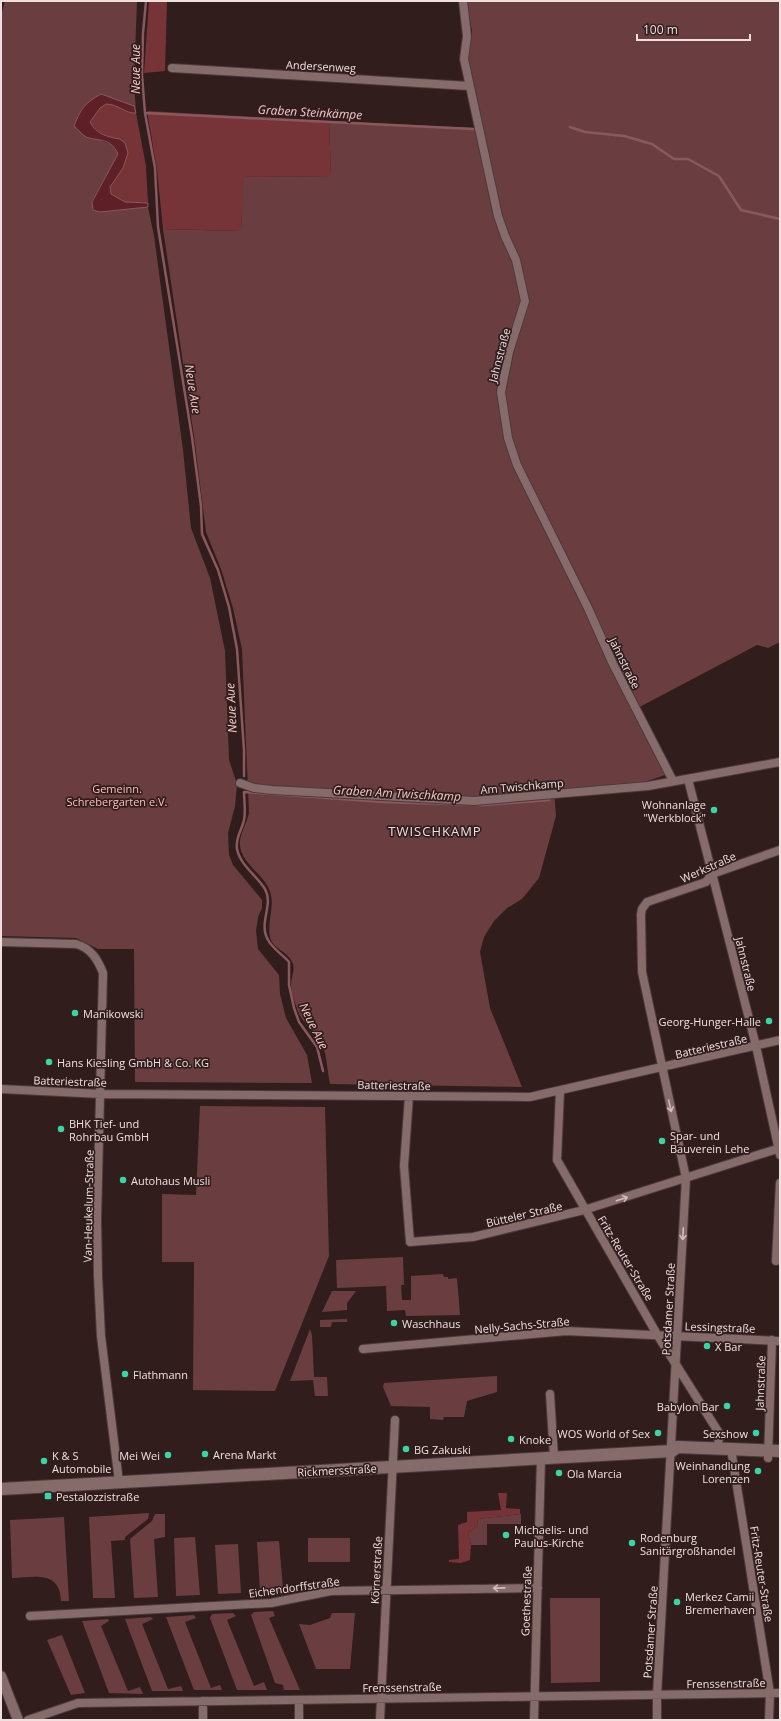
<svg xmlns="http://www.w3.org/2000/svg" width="781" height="1721" font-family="'Open Sans',sans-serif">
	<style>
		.green { fill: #6a3e40 }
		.forest { fill: #763439 }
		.water { fill: #5f1f26; stroke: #8a595e }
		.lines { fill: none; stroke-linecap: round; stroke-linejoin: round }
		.stream { stroke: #8a595e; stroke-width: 2.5 }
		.minor-casing { stroke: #4c3a3c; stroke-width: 10 }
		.tertiary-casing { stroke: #4c3a3c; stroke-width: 12 }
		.secondary-casing { stroke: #4c3a3c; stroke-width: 14 }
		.minor { stroke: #866b6b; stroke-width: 8 }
		.tertiary { stroke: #866b6b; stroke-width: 10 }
		.secondary { stroke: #866b6b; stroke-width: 12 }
		.oneway { stroke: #d0bcbc }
		.poi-dot { fill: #3ad4a5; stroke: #321d1d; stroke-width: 1.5 }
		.labels { text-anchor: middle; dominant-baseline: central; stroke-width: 3.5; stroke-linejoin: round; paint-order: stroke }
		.street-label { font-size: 11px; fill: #efdfdf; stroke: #321d1d }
		.park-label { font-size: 11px; fill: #febebf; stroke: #321d1d }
		.poi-label { font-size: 11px; fill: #efdfdf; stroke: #321d1d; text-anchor: start }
		.water-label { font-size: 12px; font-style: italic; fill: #f2c7c7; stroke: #321d1d }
		.quarter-label { font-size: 13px; letter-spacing: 1px; fill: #efdfdf; stroke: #321d1d }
	</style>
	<rect width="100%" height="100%" fill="#321d1d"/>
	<path class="green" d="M5,1H137L134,80L136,113L134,106L79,113C85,121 91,134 99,139C109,146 111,139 118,154L92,201L100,212L148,207L154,236L183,450L191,528L210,578L225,651L229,760L237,784L235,806L228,833L229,855L233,865L262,900V908L258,917L256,931L258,949L279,975L280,994L286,1018L307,1055L312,1083L135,1082L134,949H98L76,938L1,936V16Z
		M466,1H780V642L768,648L757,645L632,711L665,775L645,782L554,791L556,816L539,878L522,899L507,908L494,921L484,937L480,952L490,1008L522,1087L330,1084C327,1070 327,1052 320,1039C314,1029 302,1023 298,1011C295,1003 291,993 291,985C291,978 295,970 293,964C289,951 273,950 270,937C267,923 274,909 271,895C267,874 238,864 240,841C241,832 247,822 249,813L242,649L233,608L221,569L206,532L194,436L163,229L241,231L243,177L331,176L329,121L475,128L483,131L467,57L472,31Z
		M200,1106L325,1107L329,1256L275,1391L193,1390L194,1262H162V1194L196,1195Z
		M403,1257L404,1285H401L402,1300H411V1276L443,1274L444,1277H448V1279L457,1278L460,1315L406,1316L405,1310L387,1311L386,1286L337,1288L336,1260Z
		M332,1291H356L347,1303V1310L322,1312Z
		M347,1319V1322H332L331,1327H320V1320Z
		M310,1329L312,1335L314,1377H327L328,1396H315L313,1380L290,1381Z
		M497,1376V1392L467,1401L464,1417H444L443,1420L430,1419V1407L391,1406L383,1387L384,1383Z
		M149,1513L148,1519L125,1537V1540L111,1541L115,1598H93L89,1517Z
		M155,1514H165V1537L154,1539L158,1597L134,1598L130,1539L152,1521Z
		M521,1514V1524H487V1545H471L468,1533L478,1526L477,1519Z
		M64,1517L69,1601H61C60,1570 35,1577 12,1578L10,1520Z
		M195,1537L200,1595L176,1596L174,1538Z
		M308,1538H350V1562H308Z
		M279,1541L283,1589L260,1591L257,1542Z
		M238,1544L241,1593L218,1594L215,1545Z
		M550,1598H600V1682L551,1683Z
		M273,1611L275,1616L269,1618L300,1690H284L283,1685L275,1683L251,1615L254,1612Z
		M233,1613L236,1616L227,1620L254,1686L264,1682L267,1690H237L210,1618L212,1614Z
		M332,1613H355L350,1669H316L299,1624L310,1625L330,1618Z
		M194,1615L196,1618L185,1622L211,1688L220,1685L222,1690H194L166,1617Z
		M151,1617L153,1619L142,1624L168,1689L181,1686L183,1691H152L125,1619Z
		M108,1619L109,1621L101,1626L128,1691L140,1687L143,1694L109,1693L82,1621Z
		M62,1635L85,1693L71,1695L47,1640Z"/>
	<path class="forest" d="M149,1H167L165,71L144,73Z
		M106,104C118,104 126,114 136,113L146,166L148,203L125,202L111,194L110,187L123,168L128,153L120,139C107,137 97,134 90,122L100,108Z
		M147,111L329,121L331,176L244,177L241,231L163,229L157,170Z
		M498,1493H507L506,1508L520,1509V1514L477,1519L478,1526L468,1533L471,1545L470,1560L461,1563L449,1562V1560L459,1559L458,1525L467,1522V1512L501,1510Z"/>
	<path class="water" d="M101,94L134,106L136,113C126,114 118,104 106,104L100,108L90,122C96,134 107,137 120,139L125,143L128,153L123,168L110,187L111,194L125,202L148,203V207L100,212L93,210L92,202L118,154C110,137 101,142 86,137C82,135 78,129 74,126C81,108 85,103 101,94Z"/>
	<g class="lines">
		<path class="stream" d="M146,1L143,33L142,75L145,113L155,168L158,227L192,437L201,506L202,534L218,570L229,607L237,649L244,750V776
			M145,113L473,129
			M570,127L585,132L624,136L652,144L674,159H688L719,176L741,210L780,219
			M323,1071L317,1047L299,1022L294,1008L289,985V962C282,954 273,949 268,940C258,923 274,905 265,889C257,876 240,865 237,849C235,838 242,830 244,820C246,811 244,801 244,792L384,802L484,805L549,800"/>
		<g class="minor-casing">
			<path id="minor" d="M463,1L467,36L464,59L498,216L505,236L516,260L525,301L509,352L501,392L508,438L517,465L588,608L613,664L673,781
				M172,68L469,86
				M688,779L756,1046L780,1155
				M240,783L254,788L272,790L474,801L648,786L780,762
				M1,942L76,944C91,948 98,960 103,973L97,1219L98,1276L101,1336L119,1482
				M1,1089L101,1094L530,1097L780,1040
				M560,1091L557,1160L658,1336L719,1433L718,1448
				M409,1096L404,1166L410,1242L473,1237L584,1210L780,1148
				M776,1261L780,1183
				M363,1349L566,1331L780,1341
				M550,1394L554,1457
				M731,1449L770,1693L769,1720
				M768,1458L772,1340
				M30,1616L271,1603L331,1591L538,1588
				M28,1720L78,1703L780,1693
				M203,1720V1701
				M299,1720V1700
				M380,1720L395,1420
				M534,1720L541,1458
				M657,1720V1695L686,1178L642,972L641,914L642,909L647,902L706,882L712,874L780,850"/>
		</g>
		<g class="tertiary-casing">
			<path id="tertiary" d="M1,1676L18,1720"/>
		</g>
		<g class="secondary-casing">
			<path id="secondary" d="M1,1489L672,1451L677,1447L780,1451"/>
		</g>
		<use href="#minor" class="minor"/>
		<use href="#tertiary" class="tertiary"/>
		<use href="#secondary" class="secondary"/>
	</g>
	<defs><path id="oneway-shaft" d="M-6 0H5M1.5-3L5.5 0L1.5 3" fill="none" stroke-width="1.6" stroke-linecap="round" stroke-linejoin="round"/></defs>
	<g class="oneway">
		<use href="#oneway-shaft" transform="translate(670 1106) rotate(77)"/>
		<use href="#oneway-shaft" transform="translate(622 1199) rotate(-18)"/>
		<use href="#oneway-shaft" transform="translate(683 1234) rotate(93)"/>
		<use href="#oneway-shaft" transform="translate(499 1588) rotate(179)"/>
	</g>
	<g class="poi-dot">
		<circle cx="714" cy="810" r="4"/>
		<circle cx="75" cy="1013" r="4"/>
		<circle cx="769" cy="1021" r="4"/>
		<circle cx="49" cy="1062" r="4"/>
		<circle cx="61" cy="1129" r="4"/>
		<circle cx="662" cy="1141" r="4"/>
		<circle cx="123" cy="1180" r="4"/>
		<circle cx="394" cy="1323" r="4"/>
		<circle cx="707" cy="1346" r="4"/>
		<circle cx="125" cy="1374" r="4"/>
		<circle cx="727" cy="1406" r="4"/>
		<circle cx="658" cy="1433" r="4"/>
		<circle cx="756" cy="1433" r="4"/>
		<circle cx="511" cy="1439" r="4"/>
		<circle cx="406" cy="1449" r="4"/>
		<circle cx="205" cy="1454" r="4"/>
		<circle cx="168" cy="1455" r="4"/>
		<circle cx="44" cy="1461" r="4"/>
		<circle cx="758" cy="1471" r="4"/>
		<circle cx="559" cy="1473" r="4"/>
		<rect x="44" y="1492" width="8" height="8" rx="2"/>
		<circle cx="506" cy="1535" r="4"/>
		<circle cx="632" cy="1543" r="4"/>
		<circle cx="677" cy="1602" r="4"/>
	</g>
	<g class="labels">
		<g class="street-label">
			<text transform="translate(321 66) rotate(3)">Andersenweg</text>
			<text transform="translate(499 355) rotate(-75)">Jahnstraße</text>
			<text transform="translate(625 663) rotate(64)">Jahnstraße</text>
			<text transform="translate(522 786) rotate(-5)">Am Twischkamp</text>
			<text transform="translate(708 867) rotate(-24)">Werkstraße</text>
			<text transform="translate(746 964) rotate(76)">Jahnstraße</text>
			<text transform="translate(711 1046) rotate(-13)">Batteriestraße</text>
			<text transform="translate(70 1081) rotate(2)">Batteriestraße</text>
			<text transform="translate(394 1085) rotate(1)">Batteriestraße</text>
			<text transform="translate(88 1206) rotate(-89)">Van-Heukelum-Straße</text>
			<text transform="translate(524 1214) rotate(-13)">Bütteler Straße</text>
			<text transform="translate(626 1258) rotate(59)">Fritz-Reuter-Straße</text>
			<text transform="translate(668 1309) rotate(-87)">Potsdamer Straße</text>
			<text transform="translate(522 1325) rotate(-5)">Nelly-Sachs-Straße</text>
			<text transform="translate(720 1327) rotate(2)">Lessingstraße</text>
			<text transform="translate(760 1383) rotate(-88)">Jahnstraße</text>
			<text transform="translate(337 1470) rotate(-3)">Rickmersstraße</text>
			<text transform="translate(376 1570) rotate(-87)">Körnerstraße</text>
			<text transform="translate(762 1574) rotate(81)">Fritz-Reuter-Straße</text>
			<text transform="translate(294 1587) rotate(-8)">Eichendorffstraße</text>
			<text transform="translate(526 1601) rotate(-88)">Goethestraße</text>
			<text transform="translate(650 1632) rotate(-86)">Potsdamer Straße</text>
			<text transform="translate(726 1683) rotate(-1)">Frenssenstraße</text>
			<text transform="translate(402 1687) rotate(-1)">Frenssenstraße</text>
		</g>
		<g class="park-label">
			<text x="117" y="788">Gemeinn.<tspan x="117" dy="13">Schrebergarten e.V.</tspan></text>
		</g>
		<g class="poi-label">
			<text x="706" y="804" text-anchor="end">Wohnanlage<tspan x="706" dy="13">"Werkblock"</tspan></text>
			<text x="83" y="1013">Manikowski</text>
			<text x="761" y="1021" text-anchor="end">Georg-Hunger-Halle</text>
			<text x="57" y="1062">Hans Kiesling GmbH &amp; Co. KG</text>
			<text x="69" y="1123">BHK Tief- und<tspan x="69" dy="13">Rohrbau GmbH</tspan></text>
			<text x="670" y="1135">Spar- und<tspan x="670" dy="13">Bauverein Lehe</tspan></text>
			<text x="131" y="1180">Autohaus Musli</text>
			<text x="402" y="1323">Waschhaus</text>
			<text x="715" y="1346">X Bar</text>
			<text x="133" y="1374">Flathmann</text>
			<text x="719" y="1406" text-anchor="end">Babylon Bar</text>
			<text x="650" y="1433" text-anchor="end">WOS World of Sex</text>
			<text x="748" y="1433" text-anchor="end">Sexshow</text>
			<text x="519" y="1439">Knoke</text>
			<text x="414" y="1449">BG Zakuski</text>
			<text x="213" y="1454">Arena Markt</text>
			<text x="52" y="1455">K &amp; S<tspan x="52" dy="13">Automobile</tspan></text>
			<text x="160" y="1455" text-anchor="end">Mei Wei</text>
			<text x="750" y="1465" text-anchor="end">Weinhandlung<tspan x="750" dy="13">Lorenzen</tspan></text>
			<text x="567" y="1473">Ola Marcia</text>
			<text x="56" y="1496">Pestalozzistraße</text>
			<text x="514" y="1529">Michaelis- und<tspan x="514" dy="13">Paulus-Kirche</tspan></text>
			<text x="640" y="1537">Rodenburg<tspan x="640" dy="13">Sanitärgroßhandel</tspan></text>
			<text x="685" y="1596">Merkez Camii<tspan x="685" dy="13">Bremerhaven</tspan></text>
		</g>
		<g class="water-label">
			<text transform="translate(135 69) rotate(-90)">Neue Aue</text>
			<text transform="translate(310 112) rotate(3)">Graben Steinkämpe</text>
			<text transform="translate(193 389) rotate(81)">Neue Aue</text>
			<text transform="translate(231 708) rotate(-93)">Neue Aue</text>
			<text transform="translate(397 793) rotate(3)">Graben Am Twischkamp</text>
			<text transform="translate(314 1026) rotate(64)">Neue Aue</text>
		</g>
		<g class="quarter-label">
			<text x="435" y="831">TWISCHKAMP</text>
		</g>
	</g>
	<rect width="781" height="1721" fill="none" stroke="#efdfdf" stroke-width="4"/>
	<path d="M637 34v6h113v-6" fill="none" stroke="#efdfdf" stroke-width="2"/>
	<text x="643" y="34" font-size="12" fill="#efdfdf" stroke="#321d1d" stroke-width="3" paint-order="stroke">100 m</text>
</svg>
